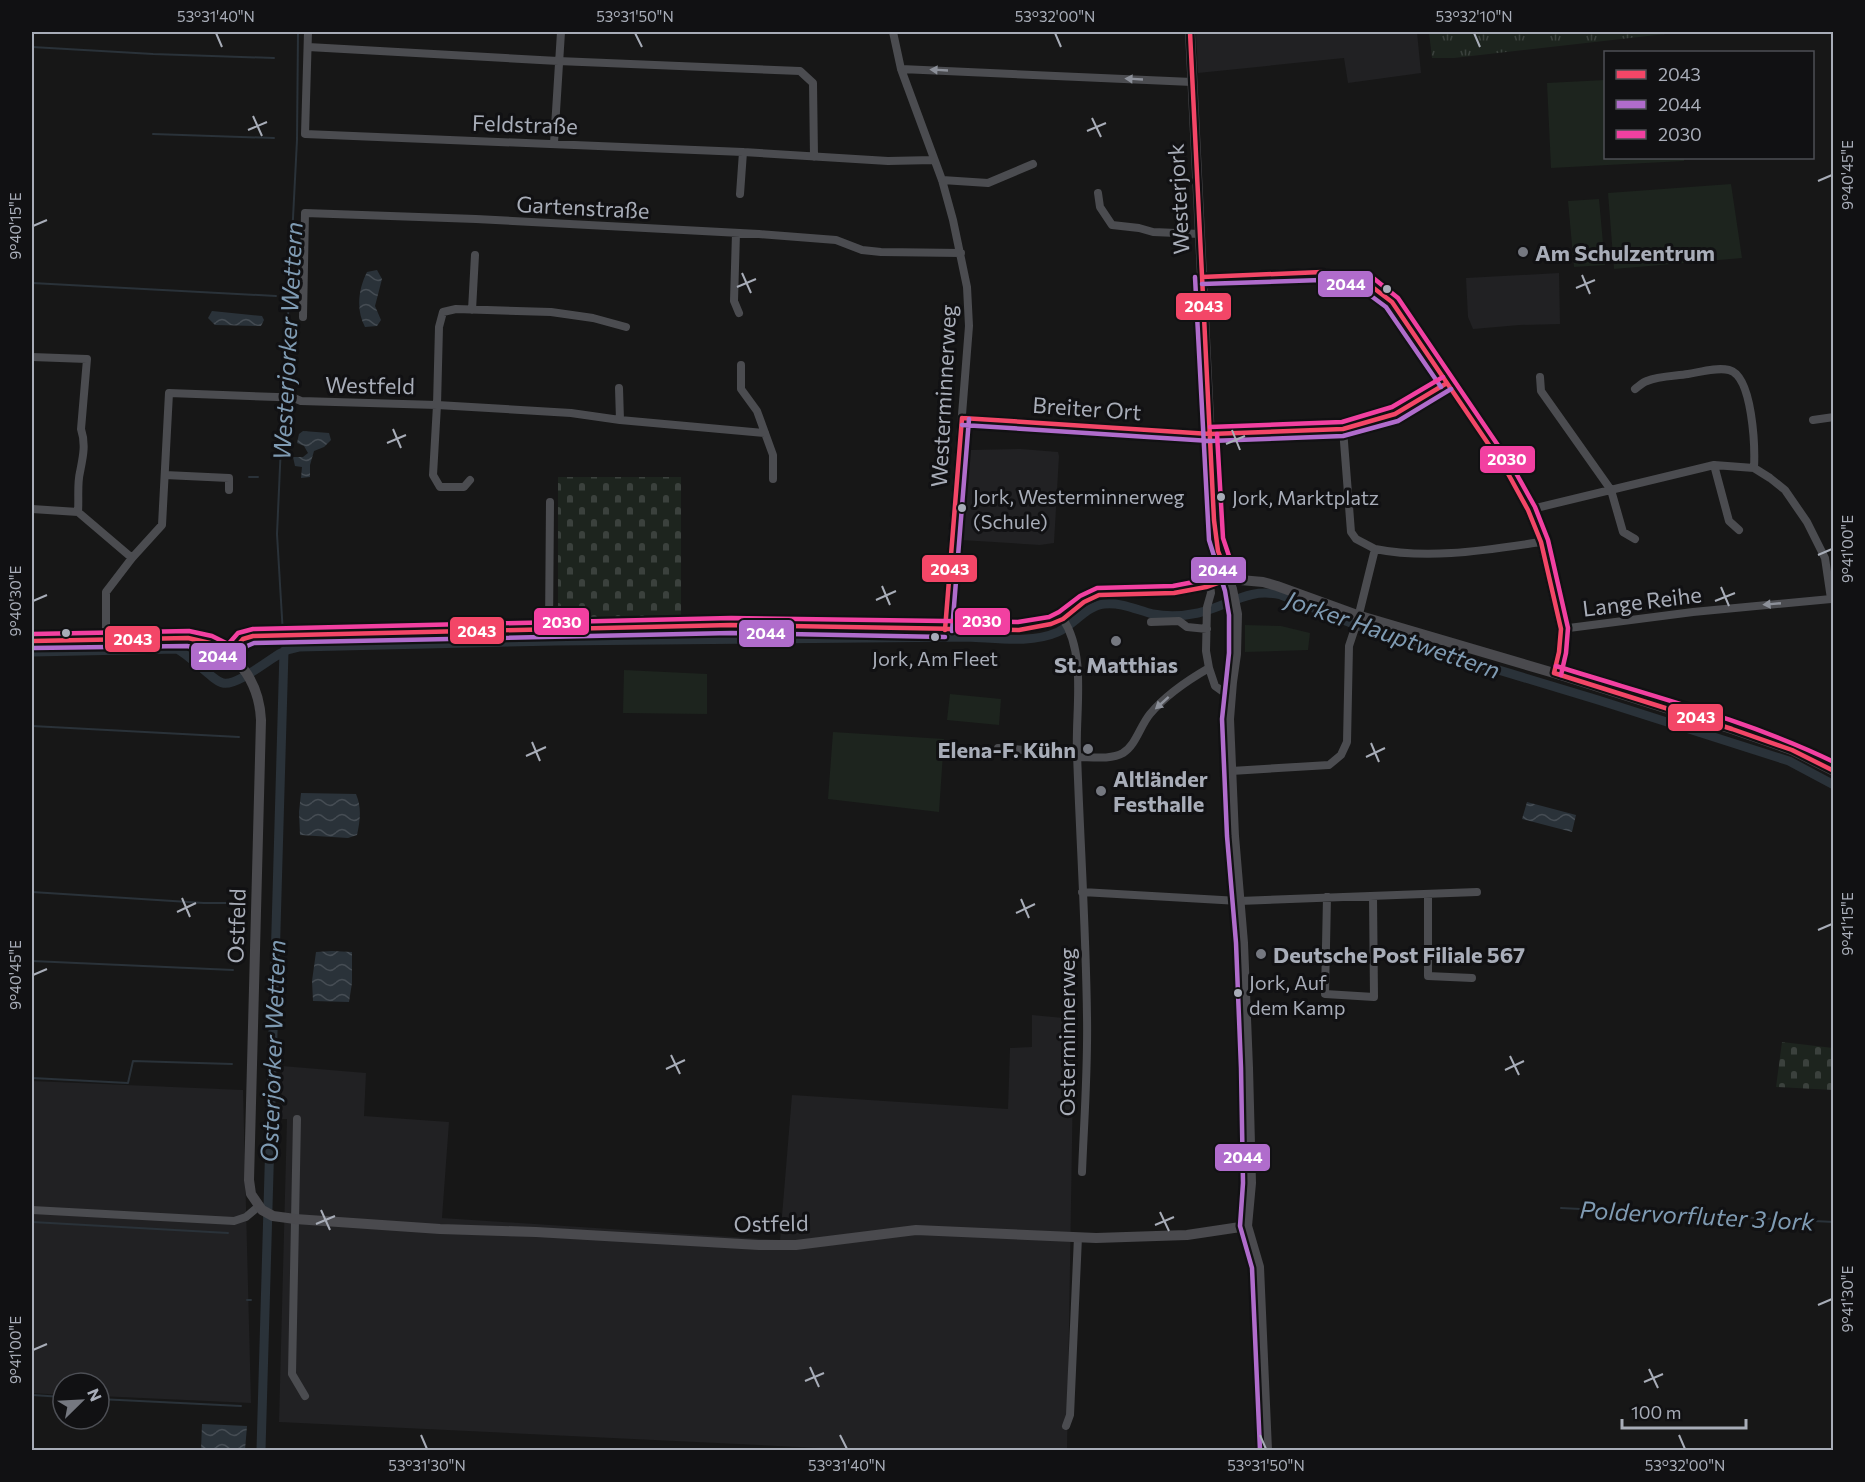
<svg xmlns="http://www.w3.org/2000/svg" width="1865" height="1482" font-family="Commissioner,sans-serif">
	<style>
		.built { fill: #212123 }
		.grass { fill: url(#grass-tufts) }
		.cemetery { fill: url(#cemetery-stones) }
		.park { fill: #1d241e }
		.water { fill: url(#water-waves) }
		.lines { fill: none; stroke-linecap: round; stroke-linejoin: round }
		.stream { stroke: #2a3239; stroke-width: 2 }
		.canal { stroke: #2a3239; stroke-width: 9 }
		.street { stroke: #4b4c50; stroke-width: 8 }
		.secondary { stroke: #4a4a4e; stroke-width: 10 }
		.bus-1-casing { stroke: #111113; stroke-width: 9 }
		.bus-2-casing { stroke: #111113; stroke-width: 9 }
		.bus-3-casing { stroke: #111113; stroke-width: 9 }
		.bus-1 { stroke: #f34667; stroke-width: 4.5 }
		.bus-2 { stroke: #b06ccc; stroke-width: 4.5 }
		.bus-3 { stroke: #f240a1; stroke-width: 4.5 }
		.oneway { fill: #8c9099 }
		.ticks { fill: none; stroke: #a8adb8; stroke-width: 2 }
		.poi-dot { fill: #757880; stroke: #111113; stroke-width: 2 }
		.bus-dot { fill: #a8adb8; stroke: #111113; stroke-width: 2 }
		.labels { text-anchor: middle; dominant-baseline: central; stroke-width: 6; stroke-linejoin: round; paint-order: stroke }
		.bus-label { font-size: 20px; fill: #a8adb8; stroke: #111113; text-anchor: start }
		.street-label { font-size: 22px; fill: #a8adb8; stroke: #111113 }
		.poi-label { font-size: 22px; font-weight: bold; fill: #a8adb8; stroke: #111113; text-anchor: start }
		.water-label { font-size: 24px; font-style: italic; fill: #7f9bb3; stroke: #111113 }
		.line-badge { stroke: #111113; stroke-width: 2 }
		.badge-label { font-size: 16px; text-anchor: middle; font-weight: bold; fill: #fff }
		.neatline { fill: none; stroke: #a8adb8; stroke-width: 2 }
		.ticks-label { font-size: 15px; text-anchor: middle; fill: #a8adb8 }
	</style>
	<defs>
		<pattern id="grass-tufts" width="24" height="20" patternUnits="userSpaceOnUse" patternTransform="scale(1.5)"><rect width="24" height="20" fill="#1d241e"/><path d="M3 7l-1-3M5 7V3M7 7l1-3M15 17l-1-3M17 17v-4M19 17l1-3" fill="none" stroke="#3b413d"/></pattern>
		<pattern id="cemetery-stones" width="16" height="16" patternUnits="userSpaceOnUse" patternTransform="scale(1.5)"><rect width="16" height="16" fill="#1d241e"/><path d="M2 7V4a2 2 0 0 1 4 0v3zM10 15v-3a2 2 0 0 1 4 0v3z" fill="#3b413d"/></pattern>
		<pattern id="water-waves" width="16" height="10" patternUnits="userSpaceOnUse" patternTransform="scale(1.5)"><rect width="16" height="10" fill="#2a3239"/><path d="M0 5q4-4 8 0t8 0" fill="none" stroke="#464d54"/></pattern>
	</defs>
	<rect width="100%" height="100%" fill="#171717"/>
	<path class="built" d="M1196,32H1417L1421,73L1348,83L1344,58L1198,73Z
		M1559,273L1560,324L1519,325L1473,329L1468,317L1466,278Z
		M1021,449L1058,452L1059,456L1054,543L1040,545L961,540L970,450Z
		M1032,1015L1074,1019L1067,1450H862L279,1422L287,1119H281L282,1066L366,1073L364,1116L449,1122L442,1218L780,1240L792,1095L1008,1109L1010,1048L1032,1047Z
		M32,1081L243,1090L251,1403L99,1396V1383H63V1395L32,1393Z"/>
	<path class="grass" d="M1429,32H1683L1454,58H1432Z"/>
	<path class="cemetery" d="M558,477H681V619H558Z
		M1782,1042L1833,1048V1090L1776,1087Z"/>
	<path class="park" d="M1605,80L1606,158H1684V161L1551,168L1547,83Z
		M1731,184L1742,258L1614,269L1608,193Z
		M1599,199L1605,265L1574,267L1568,201Z
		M1245,625L1281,626L1310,633L1308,650L1245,652Z
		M624,670L707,674V714L623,713Z
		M950,694L1001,699L999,725L947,720Z
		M833,732L944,739L939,812L828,799Z"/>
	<path class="water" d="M377,270L382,279L375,306L381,320L377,326L365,327C356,310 358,290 367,272Z
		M212,311L262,316L264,320L261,326L215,325L208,318Z
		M303,431L329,433L331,440L324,447L314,451L310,465V477L301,478L302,467L295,466L293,457H303L308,453L304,446L297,443L299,434Z
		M301,793L356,794C362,808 360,821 357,835L348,838L300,835L299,812Z
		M1527,802L1576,815L1572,832L1522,819Z
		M332,951L352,952V983L349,1002L313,1001L312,981L316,952Z
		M202,1424L247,1426L245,1450H201Z"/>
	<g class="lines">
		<path class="stream" d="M32,47L153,54L274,58
			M153,134L274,138
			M32,283L276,296
			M284,394L297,140L298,32
			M283,400L277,534L284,651
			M249,477H258
			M32,726L239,737
			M32,892L204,903H236
			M32,961L233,970
			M32,1078L128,1083L133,1061L232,1064
			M1561,1208L1834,1222
			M32,1222L228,1233
			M247,1300H251
			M32,1395L63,1397
			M99,1399L241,1406"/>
		<path class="canal" d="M32,652L177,649C191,656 213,681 223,683C237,686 268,660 281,653C287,650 293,648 299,647L556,641L968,637C996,638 1031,644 1058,632C1074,625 1086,606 1104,604C1121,602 1137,610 1153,614C1168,617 1184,616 1198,613C1229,606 1248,587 1281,595L1376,633L1598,700L1789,761L1834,785
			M261,1450L284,651"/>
		<path class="street" d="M308,32L305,134L743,152L888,161L934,160
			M893,32L901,69L942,180L953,220L967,287L969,326L945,630
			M308,47L558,61L800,71L813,83L814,157
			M901,69L1192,82
			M554,143L561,32
			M942,180L988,183L1033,164
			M1098,193L1100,207L1112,225L1139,228L1153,232L1200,234
			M740,194L743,152
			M736,233L734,301L739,313
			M1202,277L1322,272L1354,278L1367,283L1392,302L1506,470L1528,510L1541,542L1561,629L1559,652L1554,673
			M472,310L475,255
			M303,317L305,213L476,219L759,234L836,240L862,250L881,252L961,253
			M32,357L87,359L81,429C86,444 83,457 80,472C77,484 79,499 78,512
			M741,365V389L757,411L773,455V479
			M1540,377L1541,391L1611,490L1623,532L1635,539
			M619,388L620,420
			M1635,389C1639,386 1643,382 1647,381C1658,376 1675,376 1688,374C1700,372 1717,367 1729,370C1753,376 1755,448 1754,468
			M962,418L1210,434L1343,429L1395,414L1447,383
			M1813,420L1834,417
			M1343,429L1351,532L1356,539L1375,549
			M1714,465L1729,521L1739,530
			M165,475L229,478V490
			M470,480L464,487H440L433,475L437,405L439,327L443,312L456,309L551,312L593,318L626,327
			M32,509L78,512L132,558
			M1528,510L1714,465L1754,468L1770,478L1785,490L1807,522L1825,558L1831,599L1693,612L1561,629
			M1210,585L1211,593L1207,607L1206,651L1209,668L1215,686L1222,691L1231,692
			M1063,619C1087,655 1075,712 1077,753C1080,841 1086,929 1087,1017C1088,1069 1084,1121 1082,1172
			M1151,622L1179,621L1187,627L1207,629
			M549,630L550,502
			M106,640V592L132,558L162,525L169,393L277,397L294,398L301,401L437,405L571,413L620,420L765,433
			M230,654L243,639L253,636L694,627L731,625L945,630H1019L1051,624L1063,619L1084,602L1099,595L1174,593L1206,587L1229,579
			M998,748L1077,754
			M1077,757C1091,757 1111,760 1123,753C1136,745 1140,726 1150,714C1165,696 1188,680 1209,668
			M1231,771L1329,765L1341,755L1347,742L1349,646L1357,622L1375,549C1430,560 1486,550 1541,542
			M1082,892L1239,901L1477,892
			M1428,894V976L1472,978
			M1327,897L1325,994L1374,997L1373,897
			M297,1119L292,1374L305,1396
			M32,1210L234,1221L246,1217L259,1206
			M1066,1426L1070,1415L1078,1237"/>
		<path class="secondary" d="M1190,32L1214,520L1218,551L1232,589L1237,614L1236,654L1232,682L1229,719L1234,836L1243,943L1248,1068L1251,1183L1247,1226L1259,1267L1267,1450
			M1229,579L1263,582L1277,586L1357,615L1554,673L1732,729L1792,750L1834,771
			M32,641L195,639C235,648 259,679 261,720L249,1180L251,1194L262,1210L273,1216L295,1219L440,1229L536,1232L759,1245H796L916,1230L1096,1238L1187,1235L1247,1226"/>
		<g class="bus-1-casing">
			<path id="bus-1" d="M1190,32L1214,520L1218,551L1229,579
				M1202,277L1322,272L1354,278L1367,283L1392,302L1506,470L1528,510L1541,542L1561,629L1559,652L1554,673
				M962,418L1210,434L1343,429L1395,414L1447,383
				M945,630L962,418
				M32,641L188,638L210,643L230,654
				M230,654L243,639L253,636L731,625L1019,630L1051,624L1063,619L1084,602L1099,595L1174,593L1206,587L1229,579
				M1554,673L1732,729L1792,750L1834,771"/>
		</g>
		<g class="bus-2-casing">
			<path id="bus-2" d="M1195,277L1209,540L1225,591L1229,615V653L1222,719L1227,836L1236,943L1241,1068L1243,1183L1240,1226L1252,1268L1260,1450
				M1202,284L1321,280L1352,285L1363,290L1386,307L1441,387
				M962,425L1210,441L1343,436L1398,421L1451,389
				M952,631L969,419
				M32,648L187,646L207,650L226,661
				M236,659L247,646L254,643L731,633L945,637"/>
		</g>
		<g class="bus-3-casing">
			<path id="bus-3" d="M1372,277L1398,298L1512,466L1535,507L1548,540L1568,628L1566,653L1561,675
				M1210,427L1342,422L1392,407L1443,377
				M1217,434L1223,538L1236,577
				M32,634L189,631L212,636L234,647
				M224,649L238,633L253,629L731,618L1018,622L1049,617L1059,612L1080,596L1097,588L1173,586L1204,580L1227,572
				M1556,666C1648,695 1748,720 1834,762"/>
		</g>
		<use href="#bus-1" class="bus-1"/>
		<use href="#bus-2" class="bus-2"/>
		<use href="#bus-3" class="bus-3"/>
	</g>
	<defs><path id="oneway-solid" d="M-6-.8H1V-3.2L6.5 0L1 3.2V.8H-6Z" transform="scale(1.5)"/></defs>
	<g class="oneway">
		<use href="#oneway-solid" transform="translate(939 70) rotate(-177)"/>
		<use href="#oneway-solid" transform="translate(1134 79) rotate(-177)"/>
		<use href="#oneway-solid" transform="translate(1772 604) rotate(175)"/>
		<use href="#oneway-solid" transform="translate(1162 703) rotate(138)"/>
	</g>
	<path class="ticks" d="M216,33L222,47M635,33L642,47M1055,33L1061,47M1474,33L1480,47M253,116L262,136M1092,118L1101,137M248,130L267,122M1087,131L1106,123M1818,181L1832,175M33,226L47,220M742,273L751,293M1582,275L1590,294M737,287L756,279M1576,288L1595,280M393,429L401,448M1232,430L1240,450M387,443L406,435M1226,444L1245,436M1818,555L1832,549M882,586L890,605M1721,587L1729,606M876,600L896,591M33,601L47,595M1715,601L1735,593M532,742L540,761M1371,743L1379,762M526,756L546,747M1366,757L1385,748M182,898L190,917M1021,899L1029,918M177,912L196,903M1016,913L1035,904M1818,930L1832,924M33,975L47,969M671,1055L680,1074M1510,1056L1519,1075M666,1069L685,1060M1505,1070L1524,1061M321,1210L330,1230M1160,1212L1169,1231M316,1224L335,1216M1155,1225L1174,1217M1818,1305L1832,1299M33,1350L47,1344M810,1367L819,1387M1649,1369L1658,1388M805,1381L824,1373M1644,1382L1663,1374M421,1435L427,1449M840,1435L847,1449M1260,1435L1266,1449M1679,1435L1685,1449"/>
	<g class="poi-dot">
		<circle cx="1523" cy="252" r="6"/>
		<circle cx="1116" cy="641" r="6"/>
		<circle cx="1088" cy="749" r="6"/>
		<circle cx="1101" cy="791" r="6"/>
		<circle cx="1261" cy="954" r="6"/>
	</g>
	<g class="bus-dot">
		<circle cx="1387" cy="289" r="5"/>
		<circle cx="1221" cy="497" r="5"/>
		<circle cx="962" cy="508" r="5"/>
		<circle cx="66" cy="633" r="5"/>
		<circle cx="935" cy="637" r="5"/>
		<circle cx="1238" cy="993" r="5"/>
	</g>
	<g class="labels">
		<g class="bus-label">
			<text x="973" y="496">Jork, Westerminnerweg<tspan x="973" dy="25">(Schule)</tspan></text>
			<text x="1232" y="497">Jork, Marktplatz</text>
			<text x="935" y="658" text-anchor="middle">Jork, Am Fleet</text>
			<text x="1249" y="982">Jork, Auf<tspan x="1249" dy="25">dem Kamp</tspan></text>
		</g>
		<g class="street-label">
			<text transform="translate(525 124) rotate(2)">Feldstraße</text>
			<text transform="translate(1178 199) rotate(-93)">Westerjork</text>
			<text transform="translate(583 207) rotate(3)">Gartenstraße</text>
			<text transform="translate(370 385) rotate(1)">Westfeld</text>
			<text transform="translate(943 396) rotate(-87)">Westerminnerweg</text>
			<text transform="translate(1087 408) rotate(4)">Breiter Ort</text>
			<text transform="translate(1642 601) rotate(-7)">Lange Reihe</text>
			<text transform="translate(236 926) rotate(-88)">Ostfeld</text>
			<text transform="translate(1066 1032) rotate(-90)">Osterminnerweg</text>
			<text transform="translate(771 1223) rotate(-1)">Ostfeld</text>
		</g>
		<g class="poi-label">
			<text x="1535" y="252">Am Schulzentrum</text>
			<text x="1116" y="664" text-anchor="middle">St. Matthias</text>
			<text x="1076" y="749" text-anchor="end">Elena-F. Kühn</text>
			<text x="1113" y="778">Altländer<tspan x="1113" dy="25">Festhalle</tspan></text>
			<text x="1273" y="954">Deutsche Post Filiale 567</text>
		</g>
		<g class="water-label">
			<text transform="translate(287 341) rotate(-87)">Westerjorker Wettern</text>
			<text transform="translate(1393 634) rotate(19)">Jorker Hauptwettern</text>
			<text transform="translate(272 1051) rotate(-88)">Osterjorker Wettern</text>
			<text transform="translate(1697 1215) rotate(3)">Poldervorfluter 3 Jork</text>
		</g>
	</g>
	<g class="line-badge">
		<rect x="1317" y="270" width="57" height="28" rx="6" fill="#b06ccc"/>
		<rect x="1175" y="292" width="57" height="29" rx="6" fill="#f34667"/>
		<rect x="1479" y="445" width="57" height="29" rx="6" fill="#f240a1"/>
		<rect x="921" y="554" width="57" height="29" rx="6" fill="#f34667"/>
		<rect x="1190" y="556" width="57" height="28" rx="6" fill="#b06ccc"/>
		<rect x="954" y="607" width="57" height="29" rx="6" fill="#f240a1"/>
		<rect x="533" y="607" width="57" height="29" rx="6" fill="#f240a1"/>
		<rect x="449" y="616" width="56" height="29" rx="6" fill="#f34667"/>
		<rect x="738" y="619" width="57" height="29" rx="6" fill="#b06ccc"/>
		<rect x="104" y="625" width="57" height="28" rx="6" fill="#f34667"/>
		<rect x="190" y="642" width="57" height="29" rx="6" fill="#b06ccc"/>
		<rect x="1667" y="703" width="57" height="29" rx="6" fill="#f34667"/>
		<rect x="1214" y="1143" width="57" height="29" rx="6" fill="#b06ccc"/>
	</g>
	<g class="badge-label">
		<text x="1346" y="290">2044</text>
		<text x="1204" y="312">2043</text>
		<text x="1507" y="465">2030</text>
		<text x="950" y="575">2043</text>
		<text x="1218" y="576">2044</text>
		<text x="982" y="627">2030</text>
		<text x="562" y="628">2030</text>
		<text x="477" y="637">2043</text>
		<text x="766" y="639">2044</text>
		<text x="133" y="645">2043</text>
		<text x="218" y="662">2044</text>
		<text x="1696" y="723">2043</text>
		<text x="1243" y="1163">2044</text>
	</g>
	<rect width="1865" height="1482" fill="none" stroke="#111113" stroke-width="66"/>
	<rect x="1604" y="51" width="210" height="108" fill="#111113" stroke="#4d4f55" stroke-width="1.5"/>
	<rect x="1616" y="70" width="30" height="9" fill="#f34667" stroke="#4d4f55" stroke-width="1.5"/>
	<text x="1658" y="81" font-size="18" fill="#a8adb8">2043</text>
	<rect x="1616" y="100" width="30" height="9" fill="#b06ccc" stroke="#4d4f55" stroke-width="1.5"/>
	<text x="1658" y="111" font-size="18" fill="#a8adb8">2044</text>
	<rect x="1616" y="130" width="30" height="9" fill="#f240a1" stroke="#4d4f55" stroke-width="1.5"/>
	<text x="1658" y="141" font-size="18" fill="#a8adb8">2030</text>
	<g transform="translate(81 1401) rotate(66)"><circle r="28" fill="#111113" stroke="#4d4f55" stroke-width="1.5"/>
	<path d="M0-4.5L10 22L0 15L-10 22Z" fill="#757880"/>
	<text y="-9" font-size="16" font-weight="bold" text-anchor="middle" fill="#a8adb8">N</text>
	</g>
	<path d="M1622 1419v9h124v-9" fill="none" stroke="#a8adb8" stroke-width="3"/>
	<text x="1631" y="1419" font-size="18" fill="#a8adb8" stroke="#111113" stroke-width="4.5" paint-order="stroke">100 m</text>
	<rect x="33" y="33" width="1799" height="1416" class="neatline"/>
	<g class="ticks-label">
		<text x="216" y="22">53°31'40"N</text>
		<text x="635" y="22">53°31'50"N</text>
		<text x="1055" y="22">53°32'00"N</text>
		<text x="1474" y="22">53°32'10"N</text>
		<text transform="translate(1848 175) rotate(-90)" y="5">9°40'45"E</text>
		<text transform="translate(16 226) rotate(-90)" y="5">9°40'15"E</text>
		<text transform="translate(1848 549) rotate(-90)" y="5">9°41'00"E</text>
		<text transform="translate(16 601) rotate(-90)" y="5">9°40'30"E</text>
		<text transform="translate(1848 924) rotate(-90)" y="5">9°41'15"E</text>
		<text transform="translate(16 975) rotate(-90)" y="5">9°40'45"E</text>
		<text transform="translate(1848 1299) rotate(-90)" y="5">9°41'30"E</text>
		<text transform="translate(16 1350) rotate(-90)" y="5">9°41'00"E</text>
		<text x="427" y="1471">53°31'30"N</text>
		<text x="847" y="1471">53°31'40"N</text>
		<text x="1266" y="1471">53°31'50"N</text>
		<text x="1685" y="1471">53°32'00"N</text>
	</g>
</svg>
